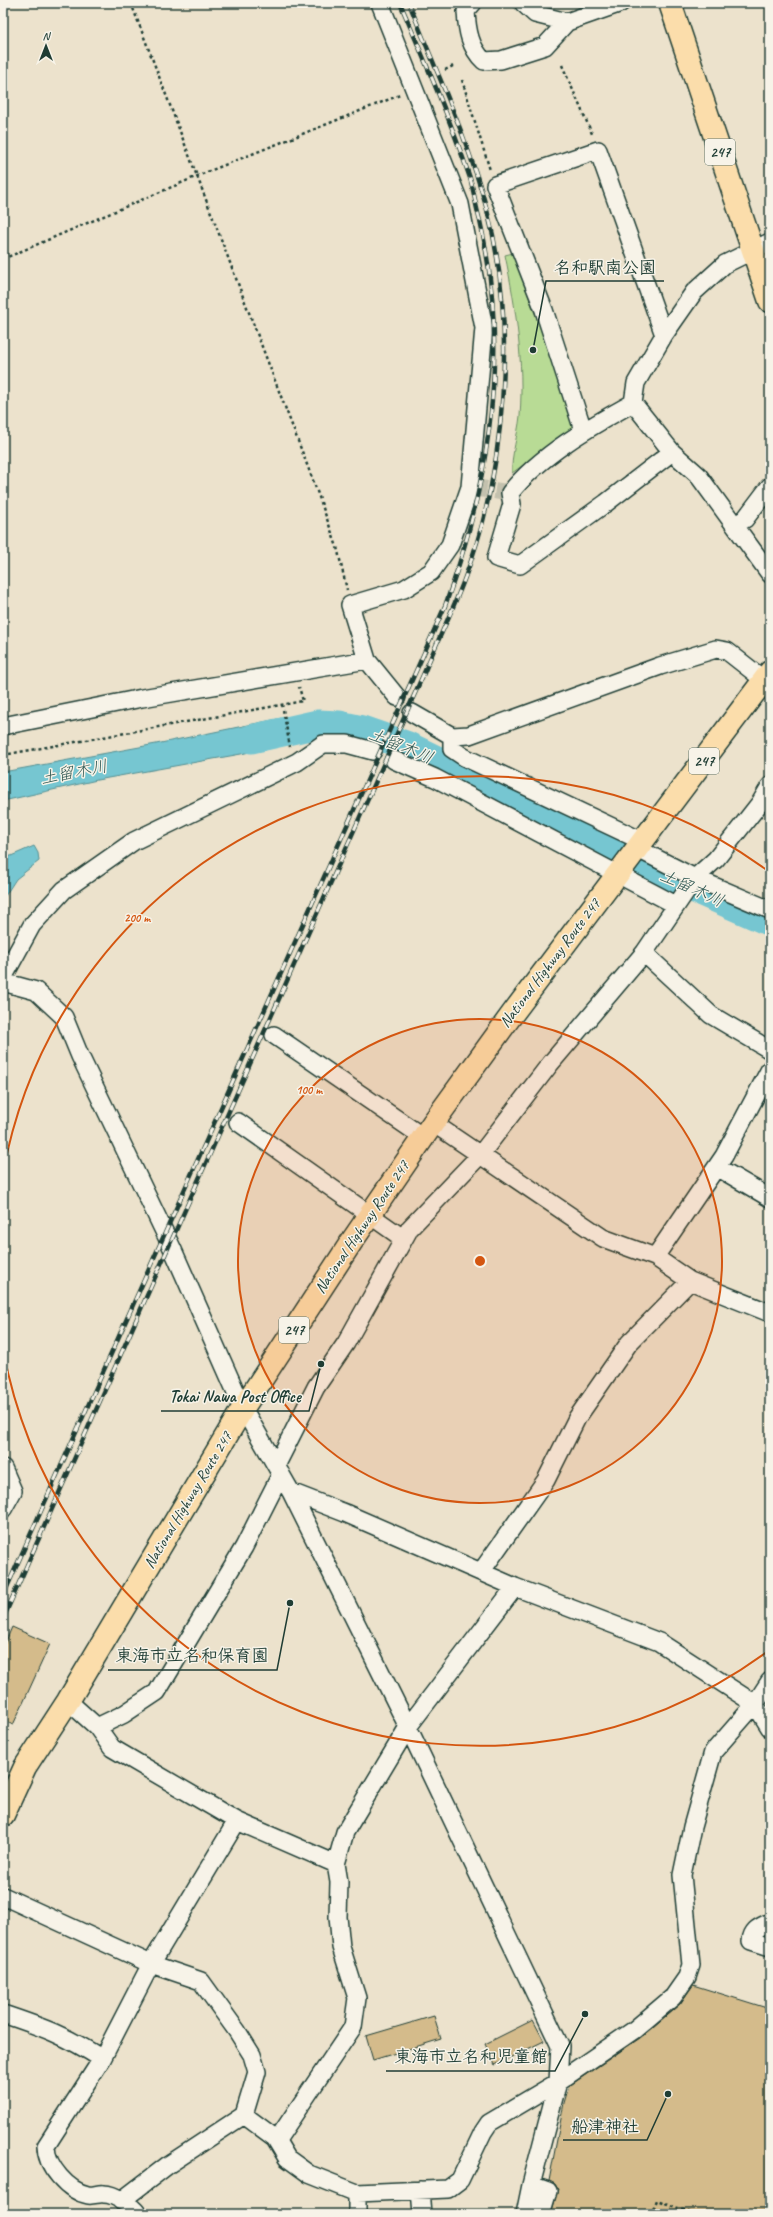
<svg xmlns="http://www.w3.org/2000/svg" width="773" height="2217" font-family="Caveat,'Klee One',sans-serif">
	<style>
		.green { fill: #b8db95; stroke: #6c8c64 }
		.water { fill: #76c6d1; stroke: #538f92 }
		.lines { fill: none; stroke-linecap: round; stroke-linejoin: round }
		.river { stroke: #76c6d1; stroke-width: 29 }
		.building { fill: #d4bb8b; stroke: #1f3d34 }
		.minor-tunnel { stroke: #c3c1ae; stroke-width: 17; stroke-dasharray: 17 8; stroke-linecap: butt }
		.minor-casing { stroke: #1f3d34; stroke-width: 20 }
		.highway-casing { stroke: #1f3d34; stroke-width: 25 }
		.path { stroke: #1f3d34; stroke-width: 2.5; stroke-dasharray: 3 3; stroke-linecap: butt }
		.minor { stroke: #f7f3e8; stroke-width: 17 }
		.highway { stroke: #fbddab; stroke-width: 22 }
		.rail-casing { stroke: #1f3d34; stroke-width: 4.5 }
		.rail { stroke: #f7f3e8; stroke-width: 3; stroke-dasharray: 9; stroke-linecap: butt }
		.ring { fill: none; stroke: #d45610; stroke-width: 2 }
		.labels { text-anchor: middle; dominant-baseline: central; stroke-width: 3; stroke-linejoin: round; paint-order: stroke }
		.shield { fill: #f7f3e8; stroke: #60746a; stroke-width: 1 }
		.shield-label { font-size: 15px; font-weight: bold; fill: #1f3d34 }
		.street-label { font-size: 16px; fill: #1f3d34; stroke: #f7f3e8 }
		.water-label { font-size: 17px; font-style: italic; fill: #305853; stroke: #f7f3e8 }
		.centre { fill: #d45610; stroke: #f7f3e8; stroke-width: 2 }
		.ring-label { font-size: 12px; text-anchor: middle; font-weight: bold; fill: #d45610; stroke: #f7f3e8; stroke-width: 3; stroke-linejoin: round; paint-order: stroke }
		.leader { fill: none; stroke: #1f3d34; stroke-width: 1.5 }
		.callout-dot { fill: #1f3d34; stroke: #f7f3e8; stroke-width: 1.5 }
		.callout-label { font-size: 17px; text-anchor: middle; font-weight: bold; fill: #1f3d34; stroke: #f7f3e8; stroke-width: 3; stroke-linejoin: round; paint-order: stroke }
	</style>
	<rect width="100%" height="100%" fill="#ece2cc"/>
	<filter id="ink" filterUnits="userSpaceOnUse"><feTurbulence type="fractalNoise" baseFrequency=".025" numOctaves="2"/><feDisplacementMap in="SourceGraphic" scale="8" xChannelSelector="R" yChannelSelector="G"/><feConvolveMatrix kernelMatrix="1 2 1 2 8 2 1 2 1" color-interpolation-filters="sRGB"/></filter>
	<g filter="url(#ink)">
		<path class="green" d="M513,253L575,424L571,431L512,473C511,454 518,435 520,416C524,363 516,307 505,255Z"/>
		<path class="water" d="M287,717L292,742L241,754L97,780L3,801V772L156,744Z
			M34,846L38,853L39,861L16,879L3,899V857L11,856Z"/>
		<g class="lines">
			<path class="river" d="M251,739L318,724L339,725L362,730L408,746L601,840L638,864L770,922"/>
		</g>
		<path class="building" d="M12,1627L50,1644L13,1725L3,1720V1648Z
			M693,1985L770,2009V2202L768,2214H551L558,2189L555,2184L549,2181L564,2103L569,2086L640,2038L680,2004Z
			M434,2016L441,2039L373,2060L366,2036Z
			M533,2020L544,2041L495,2065L485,2044Z"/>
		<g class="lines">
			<path class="minor-tunnel" d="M470,487L510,493"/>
			<g class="minor-casing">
				<path id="minor" d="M380,3L460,204L484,328L470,487L450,545L431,572L404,589L350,605L367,660L397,697
					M473,3L466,11C467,30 470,48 484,61L501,60L545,46L567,22L621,3
					M523,3L535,14L567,22
					M633,403L672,452L698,475L770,574
					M583,430L544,310L495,185L598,150L664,335
					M672,452L606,503L520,565L496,558L512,504L510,493C540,455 591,426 633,403L636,383L664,335L694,292L725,264L770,242
					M735,525L745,519L770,486
					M412,713L452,736L469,735L660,666L716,649L727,651L764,680
					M3,726L142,698L367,660
					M452,736V749L464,757L644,842
					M394,760L435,778L676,905
					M638,849L695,878L770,910
					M644,953L711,1015L770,1050
					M3,978L32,925L64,890L134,841L297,762L323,744H347L373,751
					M3,982L36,991L64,1017L80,1056L173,1250L243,1408L291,1492L408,1727L560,2046L558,2082L531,2185L525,2214
					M274,1035L423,1137
					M238,1122L404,1239
					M433,1123L603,1238L655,1257L690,1281L770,1313
					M717,1167L770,1198
					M655,1257L724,1156L770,1069
					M276,1466L316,1387L346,1343L410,1228L480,1155L550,1064L644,953L695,878L716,859L760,803L770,786
					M3,1468L13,1491L3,1509
					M291,1492L345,1513L515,1587L659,1642L755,1704L770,1728
					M481,1572L546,1480L577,1418L629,1343L690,1281
					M68,1701L97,1727L112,1748L237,1821L336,1864
					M97,1727L124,1714L157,1692L244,1547L281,1474
					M3,1896L151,1964L201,1981L237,2031L252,2055L257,2072L244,2115L168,2165L121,2201
					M770,1922C760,1927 752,1929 751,1941L770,1947
					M3,2014C42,2027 67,2036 102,2059
					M244,2115L275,2138L287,2158L309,2174L357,2193L448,2189L460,2180L483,2132L489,2123L558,2082L634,2030L673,1997L687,1977L691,1965L682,1875L692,1827L713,1752L755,1704L770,1681
					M277,2140L353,2027L357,1998L341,1947L338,1917L339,1882L336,1864L345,1832L408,1727L515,1587
					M531,2185L548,2191L541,2214
					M420,2190L422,2214
					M357,2193V2214
					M138,2214C132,2206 115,2194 104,2194C99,2193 93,2196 88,2195C68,2191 46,2166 46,2146L102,2059L151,1964L237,1821"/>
			</g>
			<g class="highway-casing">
				<path id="highway" d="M670,3L770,301
					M3,1815L25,1767L68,1701L243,1408L352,1241L433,1123L513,1013L770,672"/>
			</g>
			<path class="path" d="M131,3L314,483L337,547L347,590
				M562,65L593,136
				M445,70L453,66
				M462,80L490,170
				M3,246L8,257
				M3,259L207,172L400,95
				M282,704L290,747
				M3,755L303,701L299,687
				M651,2214L657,2200L694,2214"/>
			<use href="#minor" class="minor"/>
			<use href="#highway" class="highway"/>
			<g class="rail-casing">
				<path id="rail" d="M3,1596L445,606C490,482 510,351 480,221C476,207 474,192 470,178C450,119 425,61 400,3
					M3,1619L424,673C437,642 452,612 464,580C506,472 517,322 487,210C468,139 436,71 409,3"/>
			</g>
			<use href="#rail" class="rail"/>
		</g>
	</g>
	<circle cx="480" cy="1261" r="242" fill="#d45610" fill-opacity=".12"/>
	<g class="ring">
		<circle cx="480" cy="1261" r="242"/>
		<path d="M768 1651A485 485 0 0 1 3 1349M3 1173A485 485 0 0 1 768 871"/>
	</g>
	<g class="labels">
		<g class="shield">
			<rect x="705" y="139" width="30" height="26" rx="3"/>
			<rect x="689" y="748" width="30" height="26" rx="3"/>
			<rect x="279" y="1317" width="30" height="26" rx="3"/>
		</g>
		<g class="shield-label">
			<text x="720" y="152">247</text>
			<text x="704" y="761">247</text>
			<text x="294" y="1330">247</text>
		</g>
		<g class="street-label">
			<text transform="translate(550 963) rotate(-53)">National Highway Route 247</text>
			<text transform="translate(362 1227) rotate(-56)">National Highway Route 247</text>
			<text transform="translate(188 1500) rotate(-59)">National Highway Route 247</text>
		</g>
		<g class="water-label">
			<text transform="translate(401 746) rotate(22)">土留木川</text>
			<text transform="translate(74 772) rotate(-11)">土留木川</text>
			<text transform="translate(692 888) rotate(24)">土留木川</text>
		</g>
	</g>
	<circle cx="480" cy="1261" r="6" class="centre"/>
	<g class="ring-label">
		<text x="137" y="922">200 m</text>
		<text x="309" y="1094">100 m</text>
	</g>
	<path class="leader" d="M533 350L546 281H664M321 1364L309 1411H161M290 1603L277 1670H108M585 2014L555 2071H386M668 2094L647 2140H563"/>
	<g class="callout-dot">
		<circle cx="533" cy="350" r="4"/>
		<circle cx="321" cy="1364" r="4"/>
		<circle cx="290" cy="1603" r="4"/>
		<circle cx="585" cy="2014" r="4"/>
		<circle cx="668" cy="2094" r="4"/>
	</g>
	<g class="callout-label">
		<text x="605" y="273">名和駅南公園</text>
		<text x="235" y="1402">Tokai Nawa Post Office</text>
		<text x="192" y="1661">東海市立名和保育園</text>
		<text x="471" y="2062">東海市立名和児童館</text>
		<text x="605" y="2132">船津神社</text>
	</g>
	<rect width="773" height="2217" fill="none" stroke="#f7f3e8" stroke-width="16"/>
	<rect x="8" y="8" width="757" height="2201" fill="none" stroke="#1f3d34" stroke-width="1.5" filter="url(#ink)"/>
	<g transform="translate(46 46)" stroke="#f7f3e8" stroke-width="3" paint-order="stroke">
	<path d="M0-3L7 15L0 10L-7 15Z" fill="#1f3d34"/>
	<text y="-6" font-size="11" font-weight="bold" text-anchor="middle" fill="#1f3d34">N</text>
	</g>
</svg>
